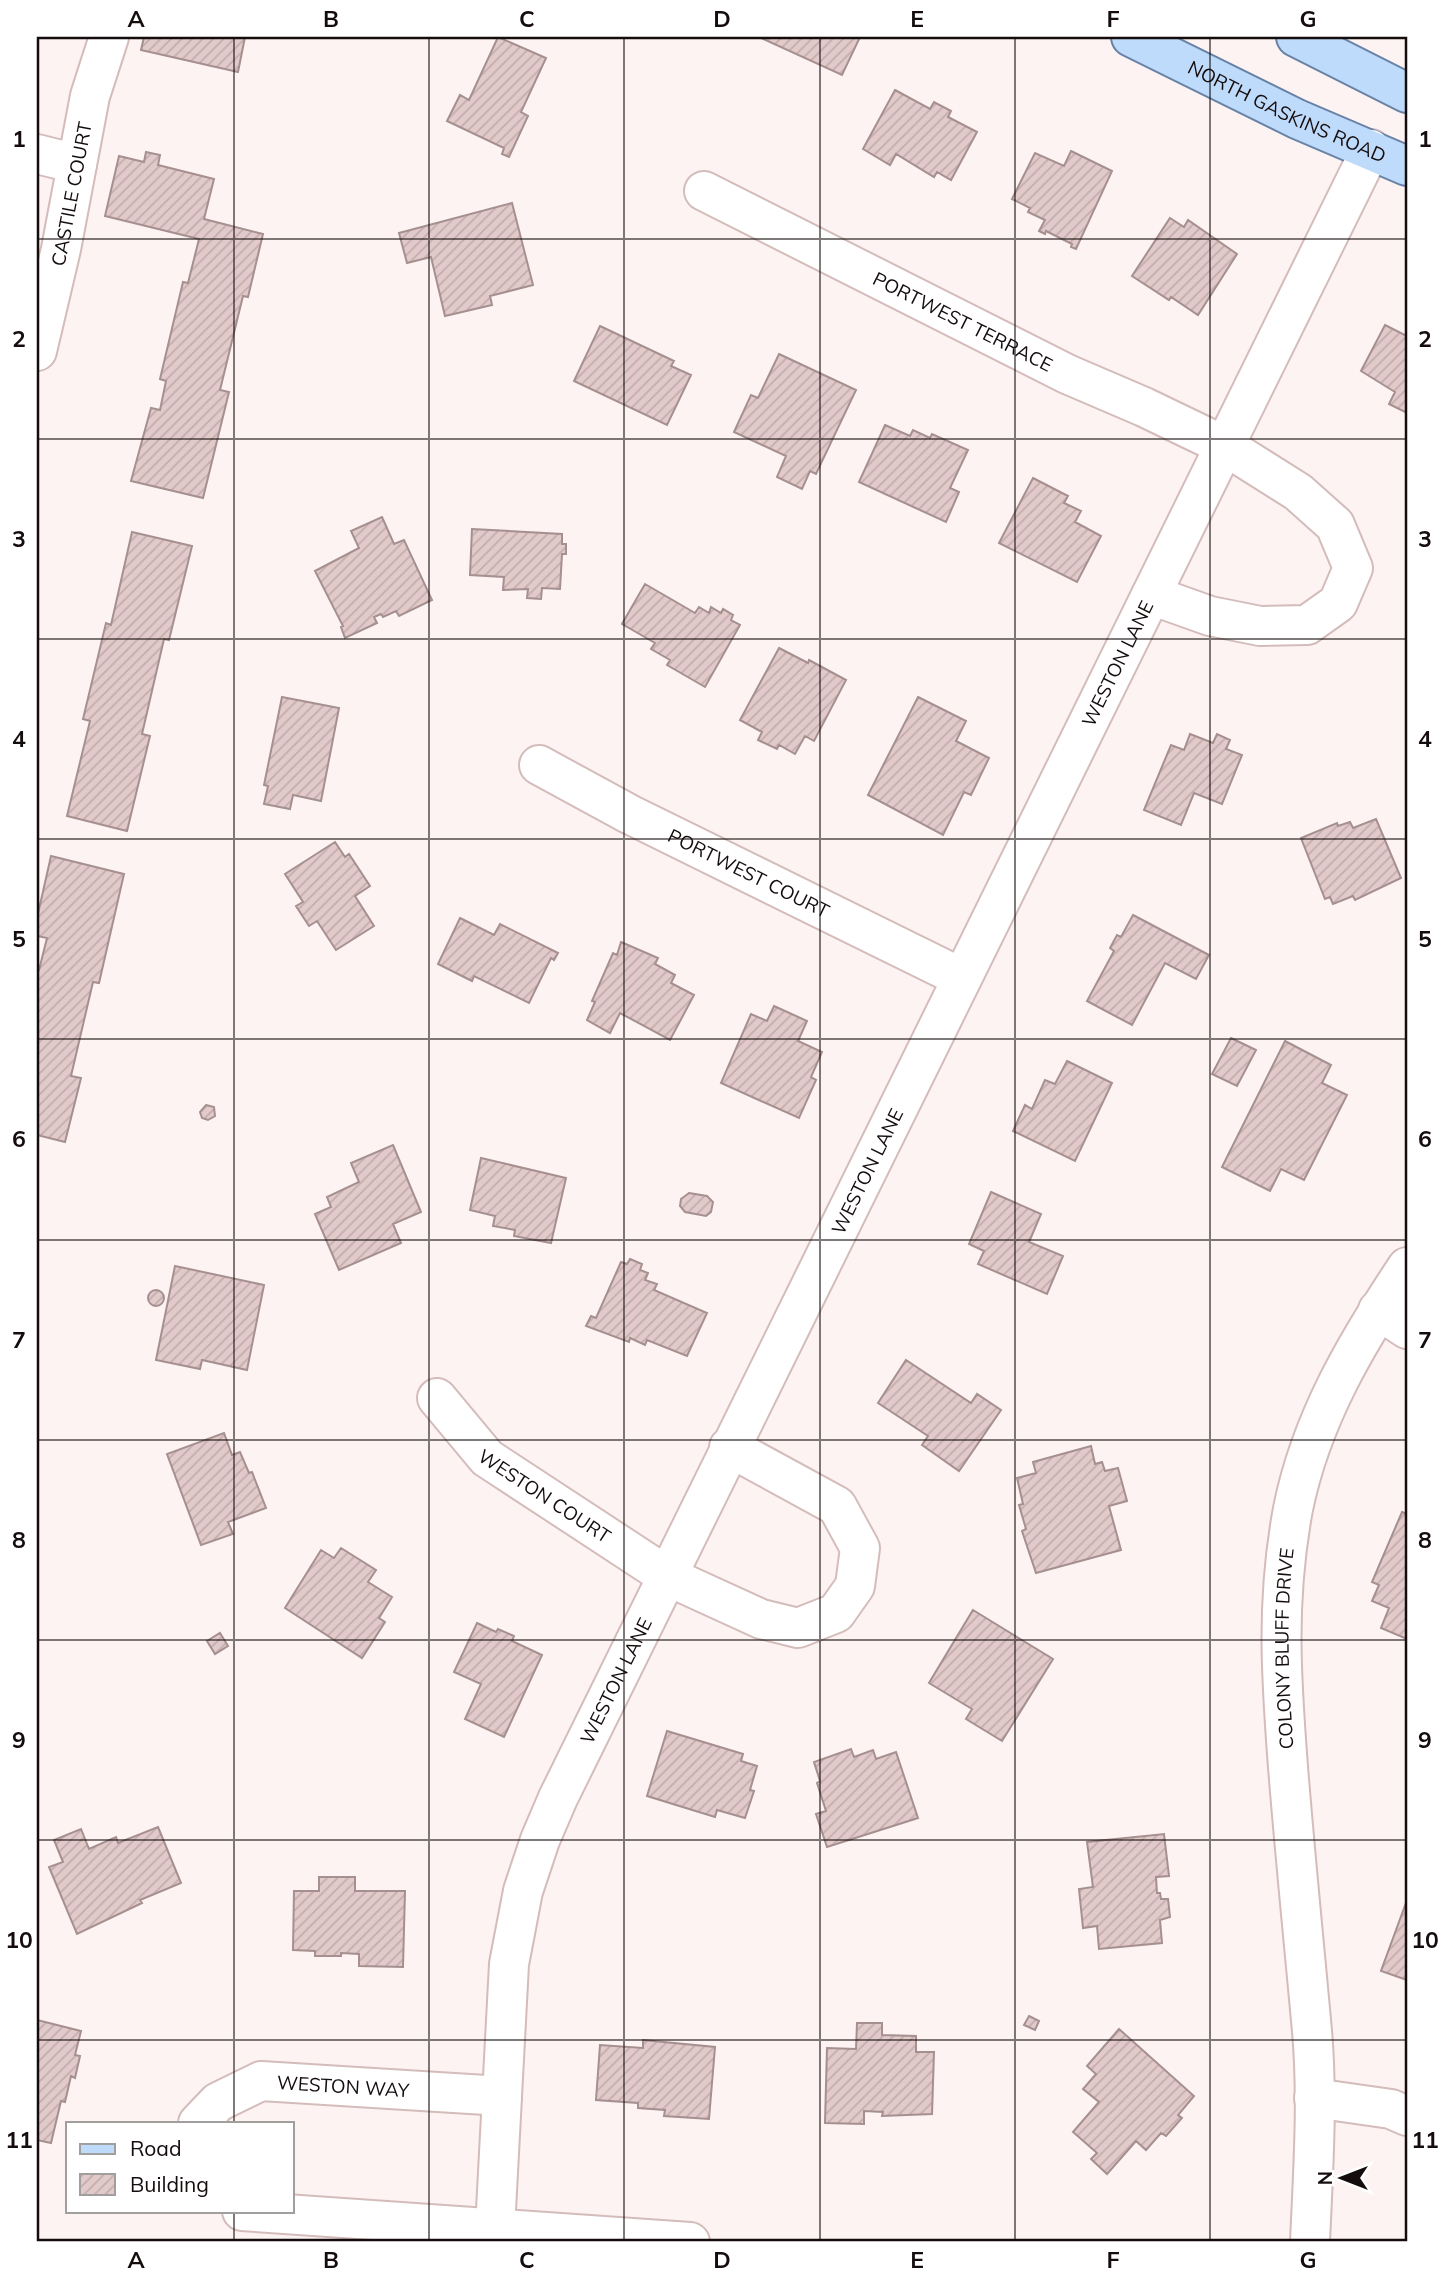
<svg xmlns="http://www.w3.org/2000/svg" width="1444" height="2279" font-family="Mulish,sans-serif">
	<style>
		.building { fill: url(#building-hatch); stroke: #a68f8f; stroke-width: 2 }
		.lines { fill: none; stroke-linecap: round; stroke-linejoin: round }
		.minor-casing { stroke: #d4bcbb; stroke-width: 42 }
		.major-casing { stroke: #6883a6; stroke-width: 42 }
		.minor { stroke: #fff; stroke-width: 38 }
		.major { stroke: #bfdbfb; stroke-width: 38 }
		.grid { fill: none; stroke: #150d0d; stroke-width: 2; stroke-opacity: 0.55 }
		.labels { text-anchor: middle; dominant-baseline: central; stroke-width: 5; stroke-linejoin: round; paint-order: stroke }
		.street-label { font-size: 19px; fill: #150d0d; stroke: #fff }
		.neatline { fill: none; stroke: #150d0d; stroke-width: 2.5 }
		.grid-label { font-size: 23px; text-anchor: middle; font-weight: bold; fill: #150d0d }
	</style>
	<defs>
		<pattern id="building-hatch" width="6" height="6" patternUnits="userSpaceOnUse" patternTransform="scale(1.75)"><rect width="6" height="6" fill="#e3caca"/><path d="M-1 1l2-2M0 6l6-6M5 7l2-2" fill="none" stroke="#c2acac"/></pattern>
	</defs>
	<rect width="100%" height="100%" fill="#fdf3f3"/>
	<path class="building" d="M144,37H245L238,72L141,50Z
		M498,37L546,58L521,112L528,116L509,157L502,154L504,148L447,121L460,95L469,100Z
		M759,37H860L842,75Z
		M895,90L930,109L934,102L951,111L948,117L977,132L951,180L937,172L934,177L896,154L890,165L863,149Z
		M1071,151L1112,171L1076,249L1071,247L1072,244L1046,231L1045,234L1039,231L1045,220L1028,212L1030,208L1012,199L1035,153L1064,166Z
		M146,152L160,155L158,165L214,179L204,219L263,234L248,297L243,296L220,390L229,392L203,498L131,481L151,408L160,410L166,381L160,379L183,282L188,283L199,239L105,216L119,156L144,162Z
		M512,203L533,285L490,296L492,305L445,316L431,257L407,263L399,233Z
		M1170,218L1184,227L1188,220L1237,254L1198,315L1171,297L1169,300L1132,276Z
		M1385,325L1407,336V413L1389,404L1395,392L1361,371Z
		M600,326L674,361L671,366L691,375L667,425L574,381Z
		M779,354L856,390L816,474L810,471L802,489L777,477L786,456L734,432L751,395L758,398Z
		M885,425L910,436L913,430L930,438L932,434L968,450L950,488L959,492L946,522L859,482Z
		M1033,478L1068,496L1064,503L1081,511L1075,522L1101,536L1077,582L999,543Z
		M382,517L394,544L404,540L432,600L399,616L396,611L383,617L381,614L374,617L377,623L345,638L341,627L343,626L315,571L359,548L351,531Z
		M472,529L562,534V544H566V554H562L560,589L542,588L541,599L527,598L528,589L503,590L504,577L470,575Z
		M132,532L192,546L169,640L164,639L142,734L150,736L127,831L67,816L90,721L83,719L106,623L111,625Z
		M645,584L695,613L699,607L709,613L711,607L721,613L723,609L733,615L731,620L740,625L705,687L667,665L670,660L651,649L655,643L622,624Z
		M779,648L808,663L809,660L846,680L814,741L805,736L795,754L779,745L777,749L758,740L762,732L740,720Z
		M282,697L339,708L321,801L293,795L290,809L264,804L268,786L264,785Z
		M918,697L966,721L956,741L989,758L971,795L964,792L943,835L868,795Z
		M1190,734L1213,743L1217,734L1230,740L1226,749L1242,755L1222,804L1194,793L1181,825L1144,810L1171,745L1184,750Z
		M1376,819L1401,878L1355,900L1353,896L1333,904L1330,897L1325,899L1301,838L1337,823L1338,826L1350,822L1353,828Z
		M335,842L345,857L349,854L370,886L355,896L374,926L336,950L317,921L309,926L296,906L303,902L285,874Z
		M51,856L124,874L99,983L93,982L71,1076L81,1078L65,1142L37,1135V969L39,970L47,938L37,936V918Z
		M1133,915L1209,955L1196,979L1165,963L1132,1025L1087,1001L1114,951L1110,948L1117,935L1121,937Z
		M460,918L494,935L500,924L558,953L554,960L551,958L529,1003L474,976L472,981L438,964Z
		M621,942L658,958L655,964L675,975L671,983L694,995L670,1040L620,1013L610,1033L587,1020L595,1002L592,1001L613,953L617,955Z
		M774,1006L807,1021L798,1041L822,1052L811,1077L816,1080L799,1118L721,1083L751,1014L767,1021Z
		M1231,1038L1256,1050L1237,1086L1212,1074Z
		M1285,1041L1331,1065L1322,1083L1347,1095L1304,1180L1281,1169L1270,1191L1222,1167Z
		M1067,1061L1112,1083L1075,1161L1013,1131L1025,1105L1032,1109L1045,1080L1055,1084Z
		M206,1105L214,1107L215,1116L208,1120L202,1118L200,1112Z
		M393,1145L421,1212L393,1224L401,1243L339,1270L315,1214L331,1207L327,1197L359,1182L351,1163Z
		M481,1158L566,1178L551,1243L514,1236L515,1230L493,1226L495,1216L470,1210Z
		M991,1192L1041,1214L1029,1242L1063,1256L1047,1294L978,1264L984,1251L969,1244Z
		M689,1193L707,1196L713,1202L711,1212L706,1216L685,1212L680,1206L681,1199Z
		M630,1259L642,1264L640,1270L648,1273L645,1280L657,1284L654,1290L707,1313L687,1356L647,1340L645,1345L630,1338L629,1342L586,1326L591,1316L596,1318L621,1262L627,1264Z
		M175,1266L264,1285L247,1370L202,1360L200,1369L156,1360Z
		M148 1298a8 8 0 1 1 16 0a8 8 0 1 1-16 0Z
		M906,1360L971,1403L977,1394L1001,1410L959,1471L922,1445L928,1436L878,1403Z
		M224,1433L232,1455L240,1452L249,1473L252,1472L266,1508L228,1522L233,1534L201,1545L167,1454Z
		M1091,1446L1095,1464L1102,1462L1105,1471L1118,1468L1127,1501L1109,1506L1121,1550L1036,1573L1022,1531L1026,1529L1019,1505L1023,1504L1017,1478L1036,1473L1033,1462Z
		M1402,1512L1407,1514V1639L1381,1628L1389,1608L1372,1601L1379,1585L1372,1582Z
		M341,1548L376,1570L368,1582L392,1597L379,1618L385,1622L362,1658L285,1608L321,1550L334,1558Z
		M973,1610L1053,1659L1002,1741L966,1719L972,1709L929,1683Z
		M477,1623L496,1632L498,1629L514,1636L512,1641L542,1655L504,1737L465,1719L481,1684L454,1672Z
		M220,1633L228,1646L215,1654L207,1641Z
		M667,1731L743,1754L741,1761L757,1766L750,1790L754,1791L745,1818L717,1810L715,1817L647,1796Z
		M851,1749L854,1757L873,1750L876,1759L896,1752L918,1818L827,1847L816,1814L826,1811L817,1783L820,1781L814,1762Z
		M158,1827L181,1883L140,1900L142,1903L77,1934L49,1867L63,1862L54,1840L81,1829L89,1849L116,1837L118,1843Z
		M1164,1834L1169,1876L1156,1877L1157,1893H1160L1161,1899H1168L1170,1917L1160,1920L1162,1943L1099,1949L1097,1926L1083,1928L1079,1889L1093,1887L1087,1842Z
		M319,1877H355V1891H405L403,1967L359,1966V1954L341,1953V1956H315V1951L293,1950L294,1891H319Z
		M1407,1900V1980L1381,1971Z
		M1029,2016L1039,2021L1035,2030L1024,2025Z
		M37,2020L81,2031L75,2055L80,2056L75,2078L71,2076L65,2102L61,2101L51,2143L37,2140Z
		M857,2023H882V2035L916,2036V2052H934L932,2114L882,2116L883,2112L864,2111V2124L825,2123L827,2048L856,2049Z
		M1119,2029L1194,2096L1178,2115L1182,2118L1166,2136L1161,2133L1146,2150L1136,2141L1107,2174L1091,2159L1097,2153L1073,2132L1099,2102L1083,2089L1096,2074L1087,2066Z
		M643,2040L715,2047L709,2119L664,2116L665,2110L638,2108V2103L596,2100L600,2045L643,2048Z"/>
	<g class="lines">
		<g class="minor-casing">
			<g id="minor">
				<path d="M37,154L77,164"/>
				<path id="s1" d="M704,191L1067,374L1144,407L1225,446L1298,492L1335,525L1353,568L1338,603L1307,625L1260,626L1210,616L1151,595"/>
				<path id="s2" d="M37,351L61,249L90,96L109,37"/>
				<path id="s3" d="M539,765L629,814L962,978"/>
				<path d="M1378,1310L1407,1329"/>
				<path id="s4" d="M437,1398L487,1458L667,1576L761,1619L798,1628L836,1613L855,1586L860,1548L837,1506L729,1447"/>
				<path d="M1314,2098L1391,2109L1407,2116"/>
				<path id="s5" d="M198,2123L218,2102L261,2081L502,2096"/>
				<path d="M242,2211L690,2242"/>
				<path id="s6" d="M495,2229L509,1964L523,1891L540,1840L558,1798L1371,149"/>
				<path id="s7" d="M1310,2242C1313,2172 1318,2101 1312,2031C1304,1943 1295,1855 1288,1767C1281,1676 1276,1600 1293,1509C1311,1419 1357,1342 1407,1267"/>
			</g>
		</g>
		<g class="major-casing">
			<g id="major">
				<path id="s8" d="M1131,37L1297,119L1407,166"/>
				<path d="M1296,37L1407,93"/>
			</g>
		</g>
		<use href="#minor" class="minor"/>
		<use href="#major" class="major"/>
	</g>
	<path class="grid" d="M234,37V2123M429,37V2242M624,37V2242M820,37V2242M1015,37V2242M1210,37V2242M37,239H1407M37,439H1407M37,639H1407M37,839H1407M37,1039H1407M37,1240H1407M37,1440H1407M37,1640H1407M37,1840H1407M37,2040H1407M234,2211V2242"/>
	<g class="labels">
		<g class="street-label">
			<text stroke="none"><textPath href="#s8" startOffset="173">NORTH GASKINS ROAD</textPath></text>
			<text stroke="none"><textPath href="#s2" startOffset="161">CASTILE COURT</textPath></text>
			<text stroke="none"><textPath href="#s1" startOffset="290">PORTWEST TERRACE</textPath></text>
			<text stroke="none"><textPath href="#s6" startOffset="1704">WESTON LANE</textPath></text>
			<text stroke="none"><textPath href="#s3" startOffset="236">PORTWEST COURT</textPath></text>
			<text stroke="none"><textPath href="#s6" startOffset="1138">WESTON LANE</textPath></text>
			<text stroke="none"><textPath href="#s4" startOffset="147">WESTON COURT</textPath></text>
			<text stroke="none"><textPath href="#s7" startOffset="595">COLONY BLUFF DRIVE</textPath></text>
			<text stroke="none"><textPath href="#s6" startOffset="570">WESTON LANE</textPath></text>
			<text stroke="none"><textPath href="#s5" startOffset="159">WESTON WAY</textPath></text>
		</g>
	</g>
	<rect width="1444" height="2279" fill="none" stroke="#ffffff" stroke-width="77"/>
	<rect x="66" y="2122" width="228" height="91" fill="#ffffff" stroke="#a19e9e" stroke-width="2"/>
	<rect x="80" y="2144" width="35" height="10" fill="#bfdbfb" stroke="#a19e9e" stroke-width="2"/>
	<text x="130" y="2156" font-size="21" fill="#150d0d">Road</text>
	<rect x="80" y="2174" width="35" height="21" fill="url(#building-hatch)" stroke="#a19e9e" stroke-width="2"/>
	<text x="130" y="2192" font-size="21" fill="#150d0d">Building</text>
	<g transform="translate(1342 2178) rotate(270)" stroke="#ffffff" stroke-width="5" paint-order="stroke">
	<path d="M0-5L12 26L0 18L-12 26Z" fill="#150d0d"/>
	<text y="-10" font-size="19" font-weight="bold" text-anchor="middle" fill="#150d0d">N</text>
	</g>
	<rect x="38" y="38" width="1368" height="2202" class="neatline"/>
	<g class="grid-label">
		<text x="136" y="27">A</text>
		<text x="331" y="27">B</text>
		<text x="527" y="27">C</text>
		<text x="722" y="27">D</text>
		<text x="917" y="27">E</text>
		<text x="1113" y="27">F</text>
		<text x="1308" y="27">G</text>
		<text x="19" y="147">1</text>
		<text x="1425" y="147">1</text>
		<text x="19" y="347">2</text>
		<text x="1425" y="347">2</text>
		<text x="19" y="547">3</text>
		<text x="1425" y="547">3</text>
		<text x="19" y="747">4</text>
		<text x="1425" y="747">4</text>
		<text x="19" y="947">5</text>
		<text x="1425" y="947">5</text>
		<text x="19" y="1147">6</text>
		<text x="1425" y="1147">6</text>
		<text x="19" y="1348">7</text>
		<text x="1425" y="1348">7</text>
		<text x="19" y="1548">8</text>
		<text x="1425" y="1548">8</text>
		<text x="19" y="1748">9</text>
		<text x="1425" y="1748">9</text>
		<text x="19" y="1948">10</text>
		<text x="1425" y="1948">10</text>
		<text x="19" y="2148">11</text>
		<text x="1425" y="2148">11</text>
		<text x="136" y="2268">A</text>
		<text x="331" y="2268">B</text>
		<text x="527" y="2268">C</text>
		<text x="722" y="2268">D</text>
		<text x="917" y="2268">E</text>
		<text x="1113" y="2268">F</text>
		<text x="1308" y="2268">G</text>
	</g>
</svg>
